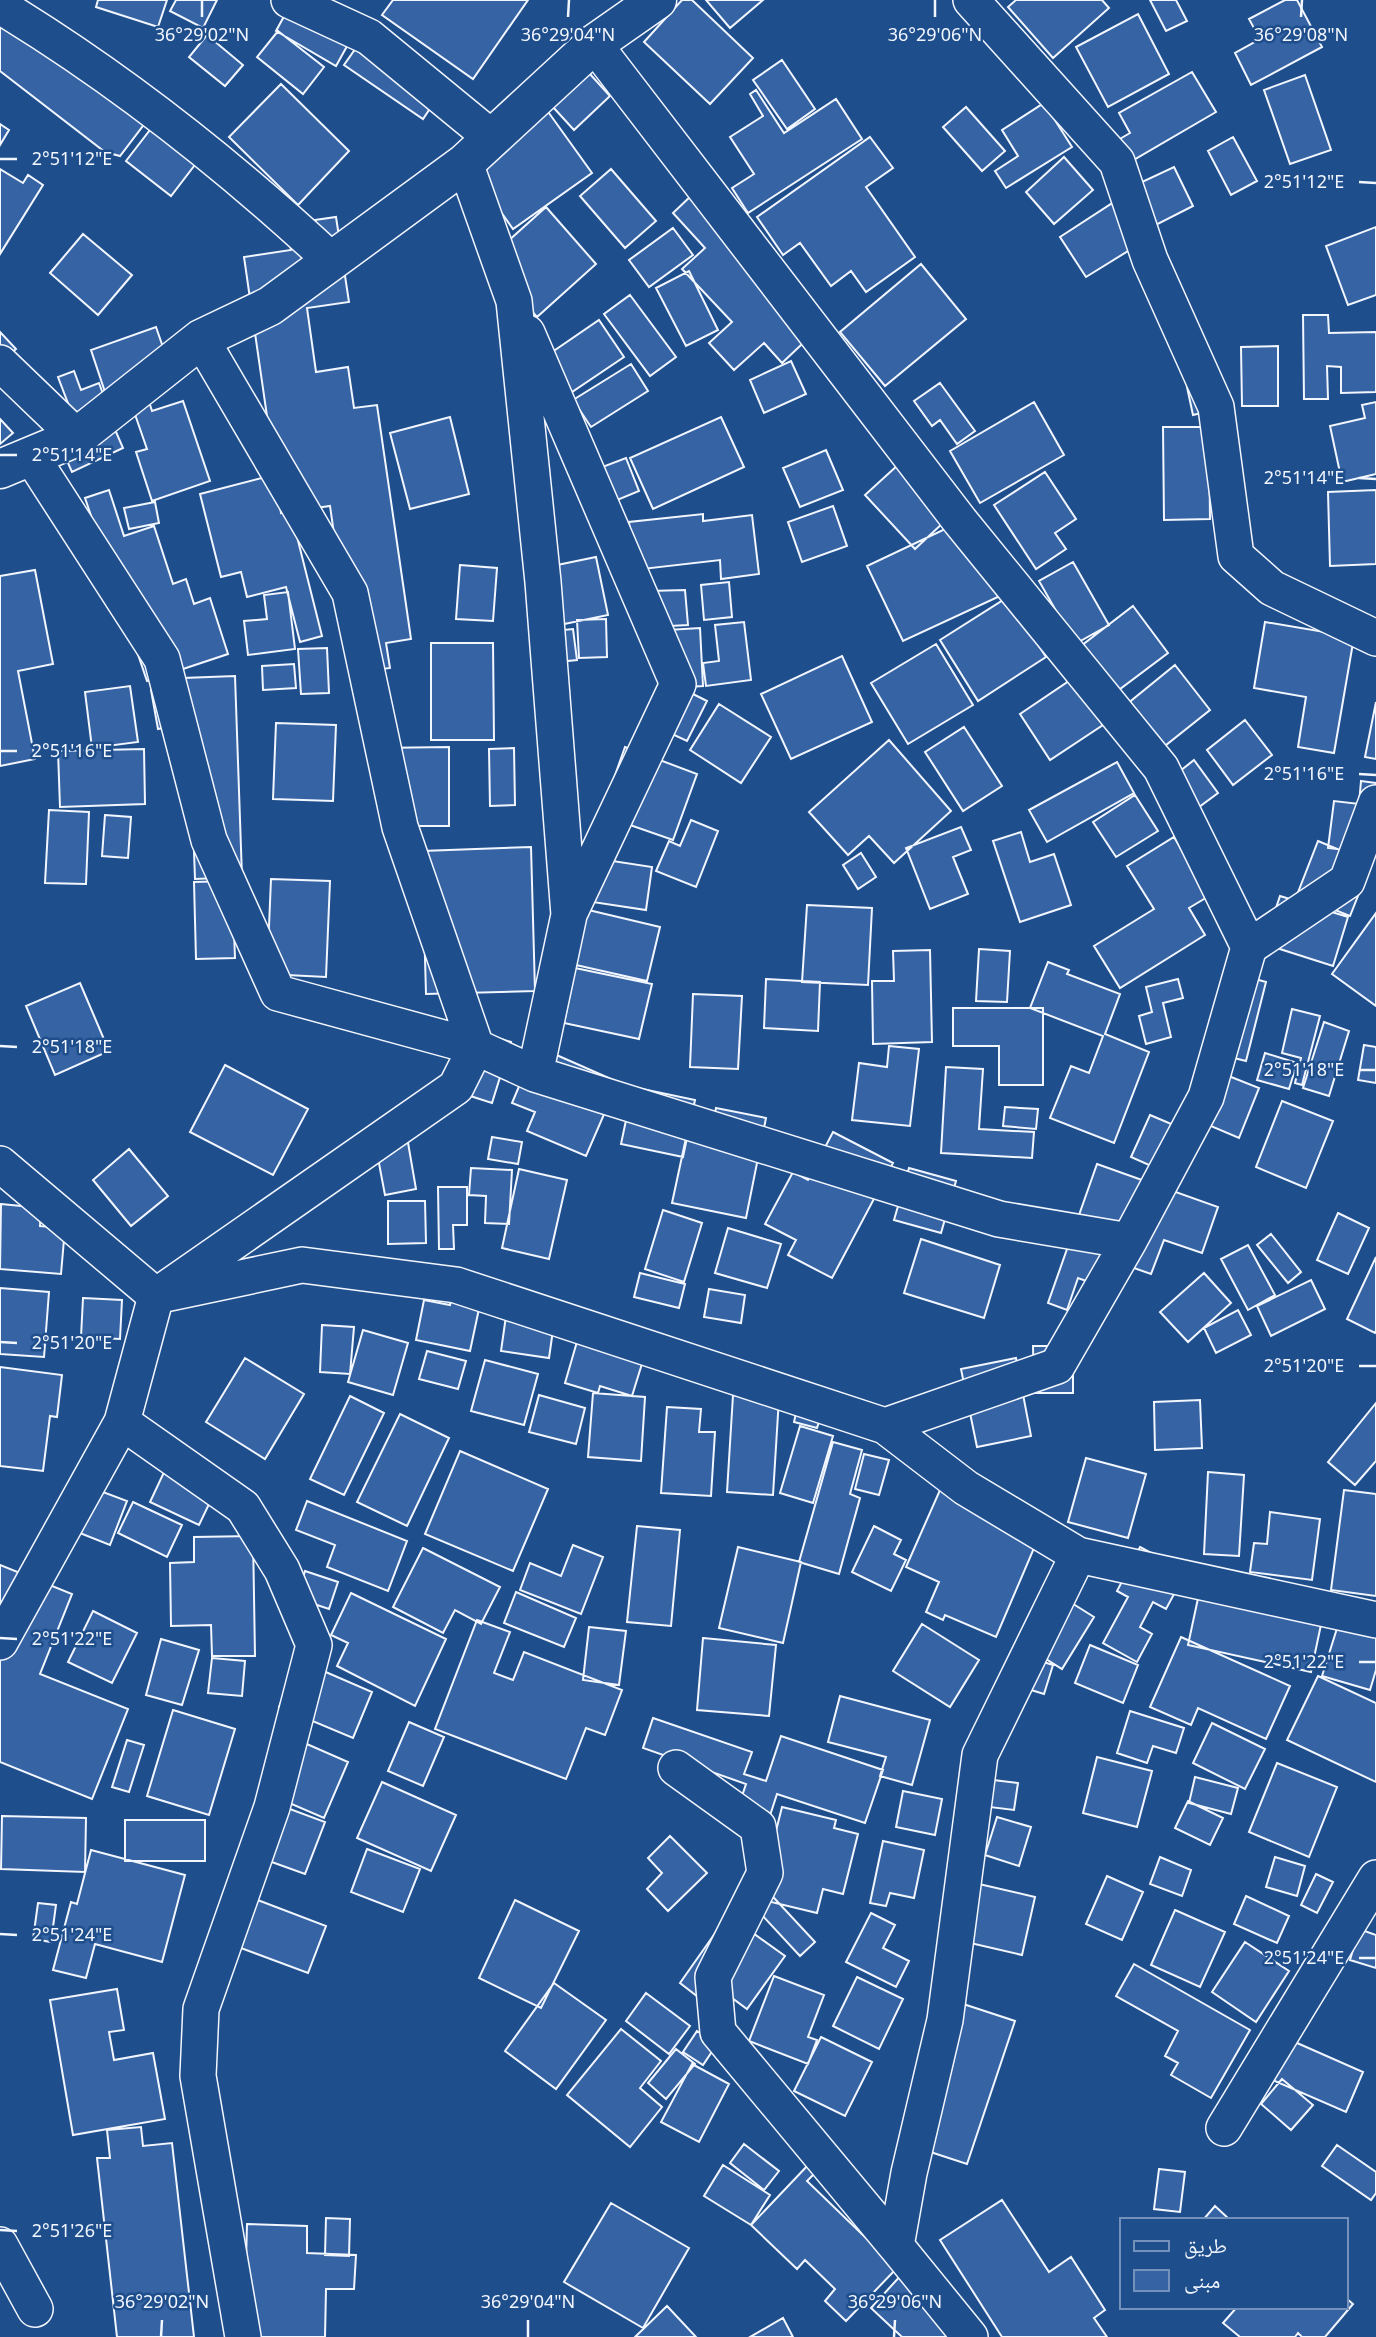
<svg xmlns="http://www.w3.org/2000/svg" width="1376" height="2337" font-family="'Noto Sans','Noto Naskh Arabic',sans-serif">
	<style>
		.building { fill: #3563a3; stroke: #f2f6ff; stroke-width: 2 }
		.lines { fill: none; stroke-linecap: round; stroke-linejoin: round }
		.street-casing { stroke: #f2f6ff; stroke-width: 38 }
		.secondary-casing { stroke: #f2f6ff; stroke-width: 41 }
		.street { stroke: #1f4e8c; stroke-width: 35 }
		.secondary { stroke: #1f4e8c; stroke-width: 38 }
		.ticks { fill: none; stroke: #f2f6ff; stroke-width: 2.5 }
		.ticks-label { font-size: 18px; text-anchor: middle; fill: #f2f6ff; stroke: #1f4e8c; stroke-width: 5; stroke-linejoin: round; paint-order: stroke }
	</style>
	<rect width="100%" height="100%" fill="#1f4e8c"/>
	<path class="building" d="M98,0H167L158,27L96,7Z
		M176,0H217L203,28L170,11Z
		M293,0L356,30L336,66L276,31Z
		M393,0H528L473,79L382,15Z
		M682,0H692L753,58L710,104L644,42Z
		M706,0H763L730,28Z
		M1016,0H1102L1109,8L1053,58L1008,7Z
		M1150,0H1176L1187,21L1166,31Z
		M1285,0H1297L1322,47L1251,85L1235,53L1260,39L1249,19Z
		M0,4L155,110L120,156L105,152L0,71Z
		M1138,14L1169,74L1108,107L1076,47Z
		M278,31L324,67L303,94L257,57Z
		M207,35L243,65L225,86L189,57Z
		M363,38L441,92L423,119L344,65Z
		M568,50L610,96L574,130L531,83Z
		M782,60L815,109L787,129L753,80Z
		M1192,72L1216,112L1130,162L1118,140L1130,133L1119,113Z
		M1305,75L1331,150L1290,164L1264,90Z
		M281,84L349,151L298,205L229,137Z
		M531,88L592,173L513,229L473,173Z
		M756,90L784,133L836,99L862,139L748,213L732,188L754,174L730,137L763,116L750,94Z
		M1044,103L1072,147L1006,188L995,171L1018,156L1002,130Z
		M966,107L1005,151L982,171L943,127Z
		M160,117L204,153L171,196L126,161Z
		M0,124L9,130L0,145Z
		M870,137L893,168L866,187L915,257L866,292L851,271L831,286L800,243L783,255L757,217Z
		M1233,137L1257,181L1231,195L1208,151Z
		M1064,157L1093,190L1054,224L1026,192Z
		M1174,167L1193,206L1146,230L1127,189Z
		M0,169L23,183L28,175L43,185L0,254Z
		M611,169L656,221L625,248L580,196Z
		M693,194L818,329L782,363L764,343L734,370L709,343L732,322L682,269L705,248L673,213Z
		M1114,202L1141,243L1086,277L1060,237Z
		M546,207L596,264L537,317L487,260Z
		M336,217L349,302L307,308L316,372L348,367L354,408L377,405L411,639L386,643L390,668L354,673L330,506L281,513L244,257L291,250L287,224Z
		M1376,227V295L1348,305L1326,246Z
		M673,228L693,255L649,287L629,260Z
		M83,234L132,275L98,315L50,273Z
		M921,264L966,319L885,386L840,332Z
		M689,271L718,330L686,346L656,288Z
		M630,295L676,357L650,376L604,314Z
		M1303,315H1328L1329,333L1376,332V392L1341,393V367L1327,366L1328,399H1304Z
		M599,320L624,357L566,396L542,359Z
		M156,327L175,382L146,392L152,411L183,401L210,481L152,501L136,452L147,449L131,403L111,410L91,350Z
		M0,332L16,349L0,364Z
		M1278,346V406H1242L1241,347Z
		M791,361L806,394L764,413L750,380Z
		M631,364L648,391L591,427L573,400Z
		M74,371L81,390L99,383L107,405L74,419L58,377Z
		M1208,382L1214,410L1193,415L1187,387Z
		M940,383L975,431L957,444L940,420L932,426L914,401Z
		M1034,402L1064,455L980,503L950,451Z
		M1376,402V474L1342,482L1330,426L1365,418L1362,405Z
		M107,411L123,448L72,472L55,434Z
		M450,417L469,494L410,509L390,433Z
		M721,417L744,467L653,509L630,458Z
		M0,419L13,433L0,444Z
		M1163,427H1209L1210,519L1164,520Z
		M826,450L843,490L800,507L783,468Z
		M910,454L959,508L915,549L865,495Z
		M626,458L639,491L610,503L597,469Z
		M1045,472L1076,519L1055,533L1066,549L1036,569L994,505Z
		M281,473L322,636L300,642L286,587L247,597L241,572L221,577L200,494Z
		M109,490L124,536L154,526L173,584L186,579L194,604L210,598L228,654L147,681L85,498Z
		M1376,490V564L1330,566L1328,492Z
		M155,502L159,523L129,529L124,508Z
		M833,506L847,546L802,562L788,522Z
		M703,514V521L752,515L759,574L721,579L720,560L634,570L629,522Z
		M964,520L1000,596L903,641L867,566Z
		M596,557L608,615L540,629L528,571Z
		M1073,562L1109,625L1075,644L1039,581Z
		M460,565L497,568L493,621L456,619Z
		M35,570L53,664L18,671L35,759L0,766V576Z
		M729,582L732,617L704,620L701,585Z
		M685,590L688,625L651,627L649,591Z
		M288,592L295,649L248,655L244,621L267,619L264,595Z
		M1008,597L1046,657L978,701L940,640Z
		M1133,606L1168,653L1116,692L1081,646Z
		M606,619L607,657L579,658L577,620Z
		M744,622L751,680L706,686L703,663L719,661L715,625Z
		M1265,622L1354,637L1334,753L1298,747L1306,697L1254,688Z
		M700,628L703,686L671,688L668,630Z
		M573,629L577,660L548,663L544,632Z
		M431,643H493L494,740H431Z
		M936,644L973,705L908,744L871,683Z
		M327,648L329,693L301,694L298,649Z
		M842,656L872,722L791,759L761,694Z
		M294,664L296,688L263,690L262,666Z
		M1175,665L1210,710L1156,753L1121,709Z
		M235,676L242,877L195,879L191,770L183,678Z
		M1072,679L1103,725L1050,760L1020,714Z
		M130,686L138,742L92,748L85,692Z
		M677,686L707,701L687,741L657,727Z
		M166,687L172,726L158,729L151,690Z
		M1376,702V759L1365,757Z
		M719,704L771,737L741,783L690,750Z
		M1245,720L1272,755L1233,785L1207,750Z
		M276,723L336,725L333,801L273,799Z
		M964,727L1002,786L963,811L925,752Z
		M889,740L951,811L894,863L869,836L848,855L809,812Z
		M449,747V826H404L377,748Z
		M625,747L697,774L673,840L627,824L613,781Z
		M514,748L515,805L490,806L489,749Z
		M144,749L145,804L60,807L58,751Z
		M1194,760L1218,793L1199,807L1175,775Z
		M1117,762L1134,793L1047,842L1029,810Z
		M1361,781L1376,783V854L1328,848L1334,801L1359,804Z
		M1135,795L1158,831L1116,857L1093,822Z
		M49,810L89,812L86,884L45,883Z
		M105,815L131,817L128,858L102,856Z
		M691,820L718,831L696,887L656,871L669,841L680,846Z
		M961,827L971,850L953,857L968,894L930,909L906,848Z
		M1021,832L1030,862L1054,854L1071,905L1020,922L993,841Z
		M1174,837L1209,896L1189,908L1205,935L1120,988L1094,946L1154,909L1127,866Z
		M1318,841L1371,863L1350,916L1297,895Z
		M531,847L535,991L426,994L422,851Z
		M861,853L876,877L858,889L843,865Z
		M593,858L652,867L646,910L586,901Z
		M271,879L330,881L326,977L267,974Z
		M232,881L235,958L196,959L194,882Z
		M1280,896L1348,917L1333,966L1264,944Z
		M807,905L872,908L868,985L802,982Z
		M580,908L660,927L647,981L567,963Z
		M1376,913V1006L1332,974Z
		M979,949L1010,951L1007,1002L976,1001Z
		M930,950L932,1042L873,1044L872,981H894L893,951Z
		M1048,962L1069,970L1067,974L1120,994L1105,1034L1149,1052L1114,1143L1050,1118L1071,1066L1089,1073L1103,1036L1030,1008Z
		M575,968L652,984L639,1039L564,1023Z
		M1226,971L1266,982L1246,1061L1206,1051Z
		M766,979L820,982L818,1031L764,1028Z
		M1178,979L1183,998L1163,1003L1171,1037L1146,1044L1139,1016L1152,1012L1146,987Z
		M80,983L109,1051L55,1075L26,1006Z
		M693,994L742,996L738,1069L690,1067Z
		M953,1008H1043V1085H999V1046H953Z
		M1292,1009L1320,1016L1302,1085L1295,1083L1301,1058L1282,1053Z
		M1324,1022L1349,1031L1329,1096L1303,1088Z
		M480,1032L511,1042L492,1103L461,1093Z
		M1364,1045L1376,1047V1083L1358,1080Z
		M536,1046L618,1082L586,1156L527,1131L535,1112L512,1103Z
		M889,1046L919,1049L910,1126L852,1120L859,1063L887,1067Z
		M1265,1053L1297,1063L1289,1089L1257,1080Z
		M225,1065L308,1109L273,1175L190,1132Z
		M946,1067L983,1069L979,1129L1034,1132L1032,1158L941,1153Z
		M1211,1069L1259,1088L1239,1138L1192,1118Z
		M633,1087L695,1100L683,1157L621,1144Z
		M1282,1101L1333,1121L1306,1188L1256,1167Z
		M1005,1107L1038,1109L1036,1129L1003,1126Z
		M716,1108L766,1118L746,1218L672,1203L686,1138L709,1142Z
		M1150,1115L1195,1134L1176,1177L1131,1157Z
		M406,1131L416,1189L385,1195L374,1137Z
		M833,1132L893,1163L832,1278L788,1255L796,1240L765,1224L793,1172L808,1180Z
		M492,1137L522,1142L518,1164L488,1159Z
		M129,1149L168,1196L131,1226L93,1180Z
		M1097,1164L1218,1207L1202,1253L1164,1240L1151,1274L1120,1263L1111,1290L1078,1278L1067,1310L1048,1303Z
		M471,1168L512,1170L509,1224L485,1223L486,1196L469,1195Z
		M909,1168L956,1181L941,1233L894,1220Z
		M519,1169L567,1180L549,1259L502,1248Z
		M438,1187H467V1225H453L454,1249H439Z
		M388,1201H425L426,1243L388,1244Z
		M1,1204L41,1208L40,1226L65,1228L61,1274L0,1269Z
		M663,1210L702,1223L684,1282L645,1269Z
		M1338,1213L1369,1228L1348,1274L1317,1260Z
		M728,1228L781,1244L767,1288L715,1273Z
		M1271,1234L1301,1272L1288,1283L1257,1245Z
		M921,1239L1000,1265L984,1318L904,1293Z
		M1248,1245L1275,1295L1248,1310L1221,1259Z
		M1376,1257V1331L1375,1333L1347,1319Z
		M640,1273L685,1284L679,1308L634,1297Z
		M1204,1273L1231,1303L1188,1342L1160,1312Z
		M1311,1280L1325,1309L1271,1336L1257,1306Z
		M454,1285L483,1290L470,1351L416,1340L424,1300L450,1305Z
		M0,1288L49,1292L44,1357L0,1354Z
		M709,1289L745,1295L741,1323L704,1317Z
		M83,1298L122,1300L120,1339L81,1337Z
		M507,1309L555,1316L549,1358L501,1351Z
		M1238,1310L1251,1335L1216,1353L1204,1328Z
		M583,1321L649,1341L632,1396L600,1386L598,1393L565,1383Z
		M322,1325L354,1327L350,1374L320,1372Z
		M363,1330L408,1343L393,1395L348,1382Z
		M1033,1346H1073V1393H1034Z
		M427,1351L466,1361L458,1389L419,1379Z
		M245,1358L304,1394L265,1459L206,1422Z
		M1016,1358L1031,1436L977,1447L961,1369Z
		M485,1360L538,1374L524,1425L471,1411Z
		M0,1367L62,1375L57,1417L50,1416L43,1471L0,1466Z
		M593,1393L645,1397L641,1461L588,1457Z
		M539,1395L585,1408L576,1444L529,1432Z
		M733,1395L779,1398L773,1495L727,1492Z
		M350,1396L384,1413L344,1495L310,1479Z
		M799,1399L824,1405L817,1428L794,1422Z
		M1200,1400L1202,1448L1155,1450L1154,1402Z
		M1376,1403V1461L1355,1485L1328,1462Z
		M667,1407L701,1409L699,1432H715L711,1496L661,1493Z
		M400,1414L449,1438L407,1526L357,1502Z
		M800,1426L833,1436L813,1503L780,1493Z
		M833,1442L862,1450L850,1494L860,1498L839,1574L799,1562Z
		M460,1451L548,1489L513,1571L425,1534Z
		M173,1453L222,1477L199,1525L150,1502Z
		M864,1454L889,1460L879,1495L855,1489Z
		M1086,1458L1146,1474L1128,1538L1068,1522Z
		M1208,1472L1244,1475L1239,1556L1204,1554Z
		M79,1483L127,1501L110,1545L62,1526Z
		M940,1490L1040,1534L996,1637L945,1615L943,1620L926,1612L939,1582L906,1567Z
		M1344,1490L1376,1494V1596L1331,1590Z
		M307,1501L407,1541L388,1591L327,1567L335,1545L296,1530Z
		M133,1502L182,1525L167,1557L118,1533Z
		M1270,1512L1320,1519L1312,1580L1250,1572L1254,1543L1267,1544Z
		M637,1526L680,1530L671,1626L627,1622Z
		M874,1526L901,1540L894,1554L906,1560L891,1591L852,1572Z
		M253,1536L255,1656H212L211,1625L171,1626L170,1563L194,1562V1537Z
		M573,1545L603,1557L581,1614L520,1590L530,1563L561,1576Z
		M738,1547L801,1562L783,1643L719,1628Z
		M1140,1547L1186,1572L1166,1609L1153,1602L1140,1627L1152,1634L1137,1662L1103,1643L1128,1597L1117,1591Z
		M423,1548L500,1587L481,1624L455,1610L443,1633L393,1607Z
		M0,1565L72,1594L40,1674L128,1709L92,1799L0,1762Z
		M305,1571L338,1582L329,1609L296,1598Z
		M1203,1575L1326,1601L1311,1672L1188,1645Z
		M1051,1590L1094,1617L1062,1669L1019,1642Z
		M516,1592L576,1618L564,1647L504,1623Z
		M351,1593L446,1639L415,1706L337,1666L348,1643L331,1635Z
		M1345,1603L1376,1612V1670L1370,1690L1322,1676Z
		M93,1611L137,1633L112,1683L68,1662Z
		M477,1620L510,1632L494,1673L513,1680L524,1652L622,1690L605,1735L586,1728L566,1779L435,1729Z
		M922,1624L979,1660L950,1707L893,1671Z
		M589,1627L626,1631L619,1685L583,1680Z
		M1181,1637L1290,1686L1266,1739L1198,1708L1191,1725L1150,1707Z
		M703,1638L776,1645L769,1716L697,1710Z
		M161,1639L199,1650L182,1705L146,1695Z
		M1090,1645L1138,1665L1123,1703L1075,1683Z
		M1011,1652L1053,1665L1044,1694L1002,1681Z
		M212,1658L245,1661L242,1696L208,1693Z
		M298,1660L372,1692L353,1738L279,1707Z
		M1318,1676L1376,1703V1782L1287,1740Z
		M840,1696L930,1720L912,1785L880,1776L886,1757L828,1742Z
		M173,1710L235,1729L209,1815L147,1796Z
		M1130,1711L1184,1728L1176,1753L1153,1746L1147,1763L1117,1753Z
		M653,1718L752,1752L744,1774L766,1781L781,1736L883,1770L865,1823L777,1794L764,1834L733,1823L746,1784L643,1748Z
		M409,1722L444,1737L423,1786L388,1771Z
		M1212,1723L1265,1749L1245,1789L1193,1763Z
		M284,1734L348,1762L324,1818L259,1790Z
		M127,1740L144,1745L129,1792L112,1787Z
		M1097,1757L1152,1771L1137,1827L1083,1813Z
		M1277,1763L1337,1787L1309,1857L1249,1832Z
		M1195,1777L1238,1788L1231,1814L1189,1803Z
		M985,1779L1018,1783L1014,1810L981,1806Z
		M382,1782L456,1815L431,1871L357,1838Z
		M903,1791L942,1799L935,1835L896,1827Z
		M263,1799L325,1822L305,1874L244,1852Z
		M1188,1801L1223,1818L1210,1845L1175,1828Z
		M782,1807L836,1820L834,1828L858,1834L843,1894L823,1889L817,1913L759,1899Z
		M2,1816L86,1818L85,1872L1,1869Z
		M997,1817L1031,1827L1019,1866L985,1855Z
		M125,1820H205V1861H125Z
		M670,1836L707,1873L668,1911L647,1889L662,1873L648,1858Z
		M883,1841L924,1850L914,1898L890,1893L886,1906L870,1903Z
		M367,1849L420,1869L403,1912L351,1892Z
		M91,1850L185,1875L162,1962L95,1944L86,1978L53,1970L71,1902L77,1904Z
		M1160,1857L1191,1870L1182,1896L1150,1884Z
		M1275,1857L1305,1866L1297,1896L1266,1887Z
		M1316,1874L1333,1882L1317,1913L1301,1905Z
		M1107,1876L1143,1892L1122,1940L1086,1924Z
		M966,1881L1035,1897L1022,1955L953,1939Z
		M762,1885L815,1942L800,1956L747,1899Z
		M247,1896L326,1926L308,1973L230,1944Z
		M1246,1896L1289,1916L1277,1943L1234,1924Z
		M515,1900L579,1931L541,2008L479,1978Z
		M38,1903L56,1905L51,1942L33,1939Z
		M1175,1910L1225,1932L1200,1987L1151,1965Z
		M871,1913L895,1925L883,1948L909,1961L896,1987L846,1962Z
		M728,1915L785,1956L747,2009L713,1984L702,2000L680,1983Z
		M1359,1929L1376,1935V1968L1350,1960Z
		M1245,1942L1289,1971L1256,2022L1212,1992Z
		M1134,1964L1250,2030L1211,2098L1171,2075L1178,2063L1165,2056L1178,2031L1116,1996Z
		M774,1976L824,1995L808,2037L817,2040L808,2064L749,2041Z
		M857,1977L903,1999L879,2049L833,2026Z
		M554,1983L606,2020L556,2089L505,2051Z
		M117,1989L124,2030L109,2032L114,2060L153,2053L165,2119L73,2135L50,2000Z
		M646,1993L690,2026L669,2054L626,2021Z
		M951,2000L1015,2021L967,2164L903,2143Z
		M621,2029L661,2061L640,2088L662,2107L630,2147L567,2095Z
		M697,2031L717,2044L703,2065L683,2052Z
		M821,2037L872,2062L845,2116L794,2091Z
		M1288,2039L1363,2072L1346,2112L1270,2079Z
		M676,2049L695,2064L666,2099L648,2083Z
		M692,2064L729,2084L699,2142L661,2122Z
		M1282,2079L1313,2105L1291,2130L1261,2104Z
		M141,2127L143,2146L172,2143L194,2337H117L97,2158H110L107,2130Z
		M744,2144L779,2171L764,2190L730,2163Z
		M1337,2145L1376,2172V2193L1371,2200L1322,2166Z
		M810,2163L818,2170L807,2181L897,2268L846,2321L825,2301L835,2289L805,2260L797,2269L751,2225Z
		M723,2165L770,2195L751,2225L704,2196Z
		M1159,2169L1185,2172L1180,2212L1154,2209Z
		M1002,2200L1049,2272L1071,2257L1105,2310L1094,2318L1107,2337H1002L940,2240Z
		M611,2203L689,2248L643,2328L564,2282Z
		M1215,2206L1230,2220H1203Z
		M326,2218L350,2219L349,2256L325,2255Z
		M247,2224L307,2226V2253L356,2255L354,2289H326L325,2337H244Z
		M903,2273L971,2337H902L871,2308Z
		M1346,2298L1353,2304L1325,2337H1302L1298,2333L1295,2337H1240L1223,2323L1237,2307H1346Z
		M667,2306L696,2337H635Z
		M783,2318L793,2337H750Z"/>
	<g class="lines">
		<g class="street-casing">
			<path id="street" d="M289,0L369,37L492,138
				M971,0L1117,162L1150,260L1216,407L1236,556L1272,588L1376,638
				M0,6C117,77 231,167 332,261
				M465,163L514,301L543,582L569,915L535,1074
				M527,333L678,684L570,912
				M0,363L77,437
				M31,456L162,659L209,840L278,993L476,1047L535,1074L999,1219L1129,1241L1206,1097L1249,947L1161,768L960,521L594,44
				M1249,947L1347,881L1376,803
				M0,1164L156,1296L302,1265L456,1285L885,1426L966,1488L1078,1555
				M122,1422L243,1507L282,1570L314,1645L272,1807L201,2009L198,2076L243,2337
				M885,1426L1057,1366L1129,1241
				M0,1642L122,1422L156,1296L456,1087L476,1047L400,827L350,593L201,339
				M676,1768L758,1827L765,1873L713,1977L718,2032L896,2246
				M1224,2128L1376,1878
				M0,2245L35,2309
				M970,2337L896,2246L909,2173L945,2020L980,1755L1078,1555L1376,1620"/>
		</g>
		<g class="secondary-casing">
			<path id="secondary" d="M0,469L77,437L201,339L270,306L465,163L594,44L657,0"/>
		</g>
		<use href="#street" class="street"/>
		<use href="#secondary" class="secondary"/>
	</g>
	<path class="ticks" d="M202,17V0M568,17L569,0M935,17V0M1301,17L1302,0M0,159H17M1359,182L1376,183M0,455H17M1359,478L1376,479M0,751H17M1359,774L1376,775M0,1046L17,1047M1359,1070H1376M0,1342L17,1343M1359,1366H1376M0,1638L17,1639M1359,1662H1376M0,1934L17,1935M1359,1958H1376M0,2230L17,2231M161,2337L162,2320M528,2337V2320M894,2337L895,2320"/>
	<g class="ticks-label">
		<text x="202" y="41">36°29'02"N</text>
		<text x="568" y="41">36°29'04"N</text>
		<text x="935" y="41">36°29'06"N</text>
		<text x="1301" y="41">36°29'08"N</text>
		<text x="72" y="165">2°51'12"E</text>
		<text x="1304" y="188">2°51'12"E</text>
		<text x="72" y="461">2°51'14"E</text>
		<text x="1304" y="484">2°51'14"E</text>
		<text x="72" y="757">2°51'16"E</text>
		<text x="1304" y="780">2°51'16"E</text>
		<text x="72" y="1053">2°51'18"E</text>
		<text x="1304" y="1076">2°51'18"E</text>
		<text x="72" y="1349">2°51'20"E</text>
		<text x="1304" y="1372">2°51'20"E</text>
		<text x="72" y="1645">2°51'22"E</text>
		<text x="1304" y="1668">2°51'22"E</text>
		<text x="72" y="1941">2°51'24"E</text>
		<text x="1304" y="1964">2°51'24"E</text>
		<text x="72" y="2237">2°51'26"E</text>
		<text x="162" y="2308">36°29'02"N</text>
		<text x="528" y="2308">36°29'04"N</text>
		<text x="895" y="2308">36°29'06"N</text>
	</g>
	<rect x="1120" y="2218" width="228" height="91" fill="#1f4e8c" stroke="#7391ba" stroke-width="2"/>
	<rect x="1134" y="2241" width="35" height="10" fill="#1f4e8c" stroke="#7391ba" stroke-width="2"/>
	<text x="1184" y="2253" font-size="21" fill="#f2f6ff">طريق</text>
	<rect x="1134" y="2270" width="35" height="21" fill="#3563a3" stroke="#7391ba" stroke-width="2"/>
	<text x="1184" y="2288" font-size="21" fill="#f2f6ff">مبنى</text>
</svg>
